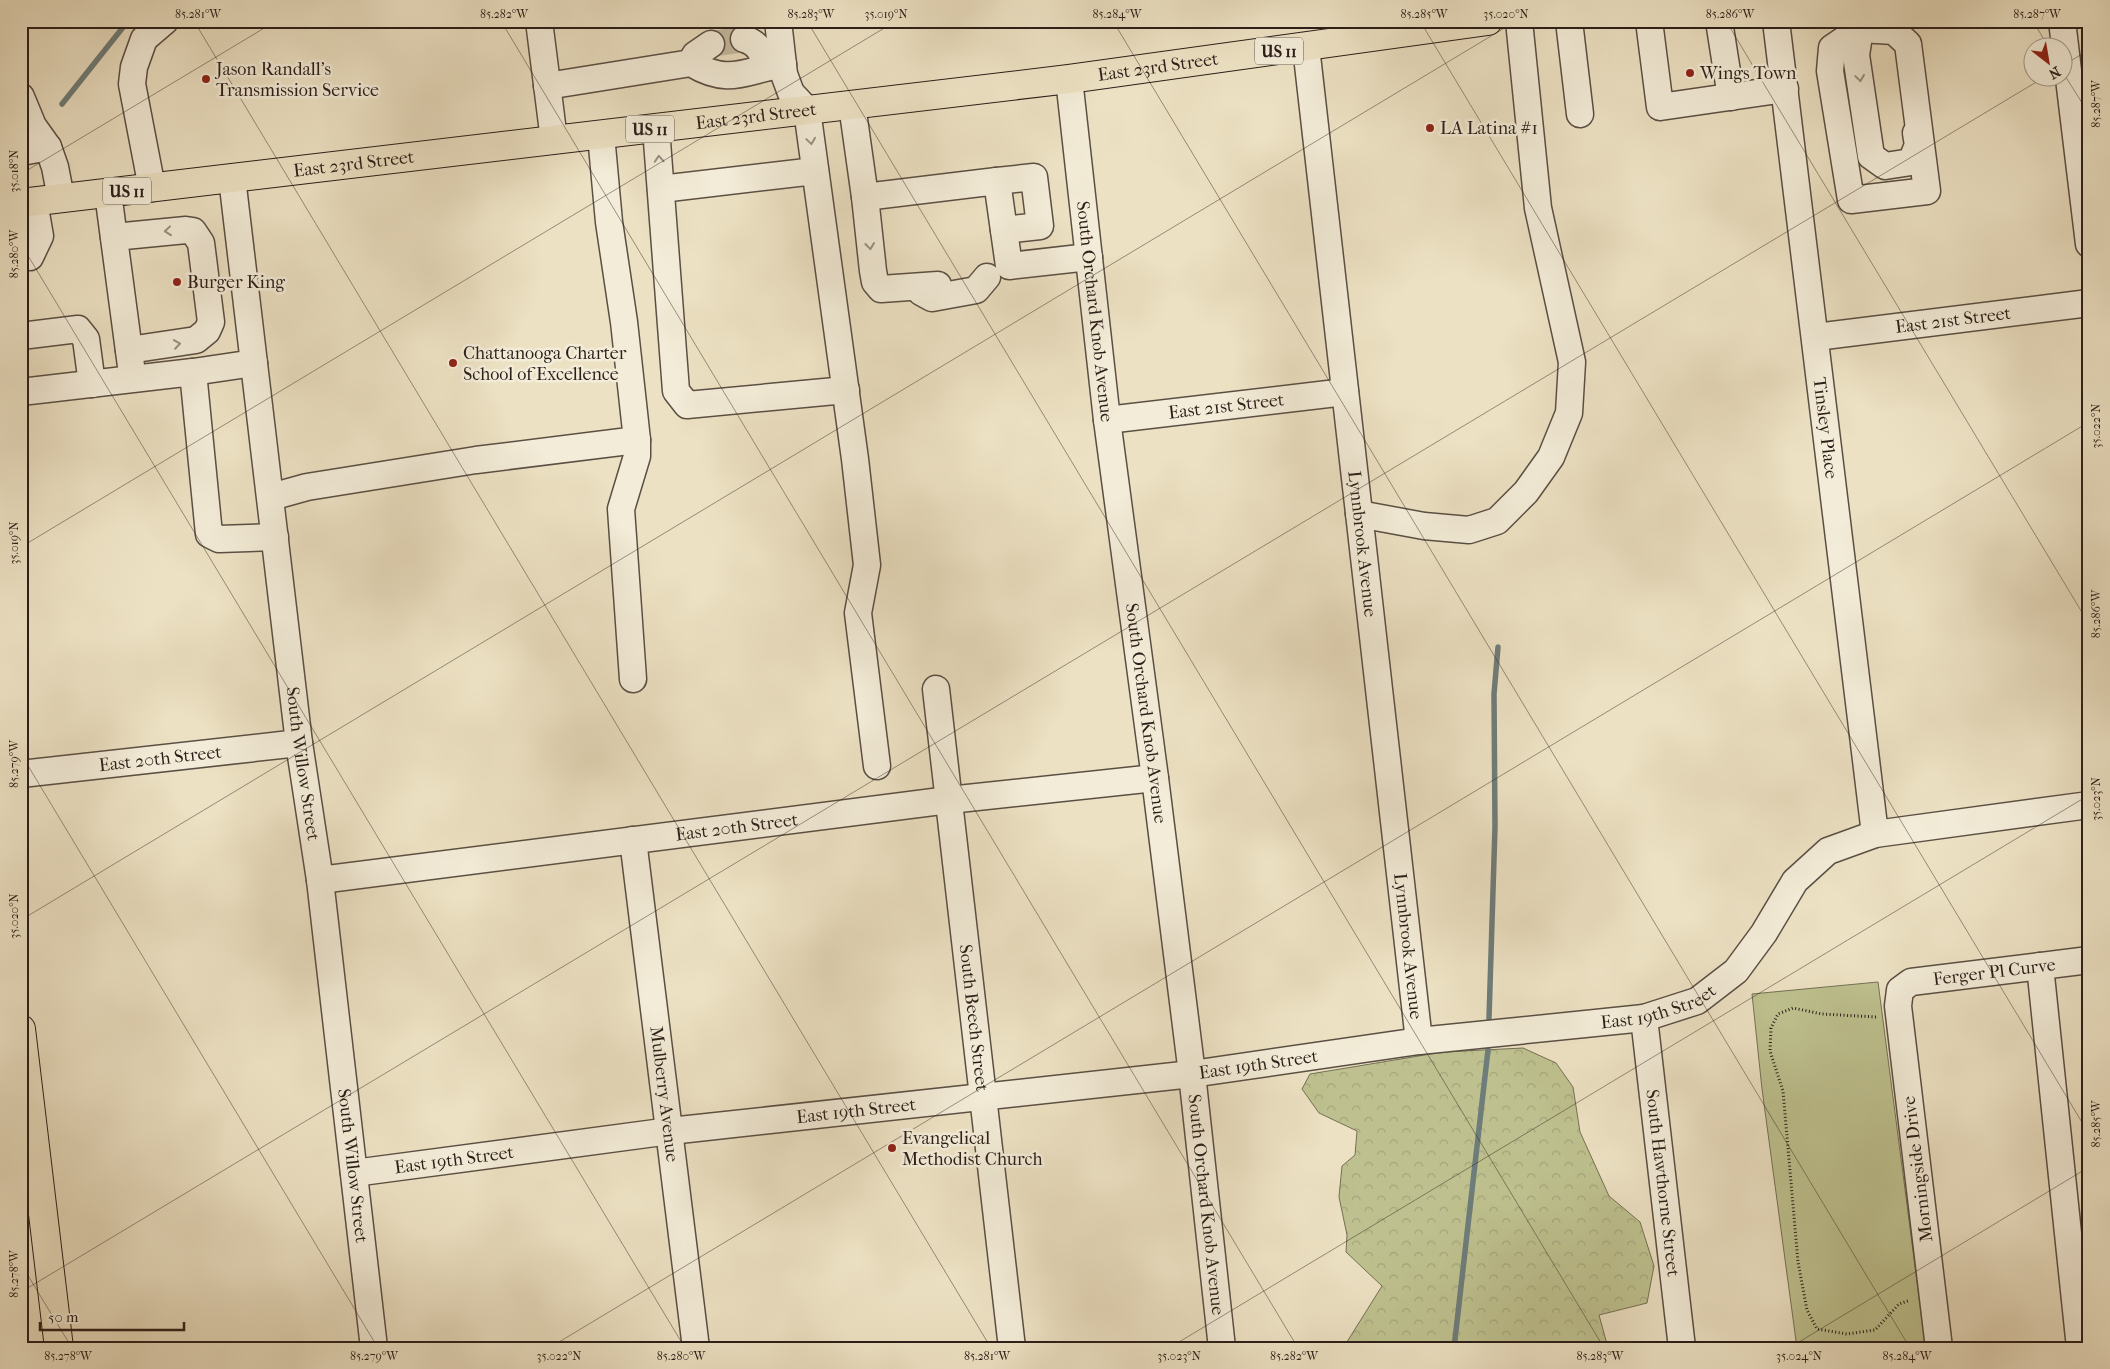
<svg xmlns="http://www.w3.org/2000/svg" width="2110" height="1369" font-family="'IM FELL French Canon',serif">
	<style>
		.forest { fill: url(#forest-crowns); stroke: #747054 }
		.park { fill: #bec18f; stroke: #747054 }
		.lines { fill: none; stroke-linecap: round; stroke-linejoin: round }
		.stream { stroke: #6e7d7a; stroke-width: 5.5 }
		.minor-tunnel { stroke: #c5baa1; stroke-width: 26; stroke-dasharray: 26 13; stroke-linecap: butt }
		.minor-casing { stroke: #5b4f44; stroke-width: 29 }
		.major-casing { stroke: #2b1e19; stroke-width: 30 }
		.path { stroke: #2b1e19; stroke-width: 3; stroke-dasharray: 1 2.5; stroke-linecap: butt }
		.minor { stroke: #f3ecd8; stroke-width: 26 }
		.major { stroke: #ece1c3; stroke-width: 28 }
		.oneway { stroke: #998f82 }
		.ticks { fill: none; stroke: #2b1e19; stroke-width: 1; stroke-opacity: 0.45 }
		.poi-dot { fill: #8f2418; stroke: #f3ecd8; stroke-width: 2 }
		.labels { text-anchor: middle; dominant-baseline: central; stroke-width: 5; stroke-linejoin: round; paint-order: stroke }
		.shield { fill: #f3ecd8; stroke: #675c52; stroke-width: 1 }
		.shield-label { font-size: 16px; font-weight: bold; fill: #2b1e19 }
		.street-label { font-size: 18px; fill: #2b1e19; stroke: #f3ecd8 }
		.poi-label { font-size: 18px; fill: #2b1e19; stroke: #f3ecd8; text-anchor: start }
		.neatline { fill: none; stroke: #2b1e19; stroke-width: 2 }
		.ticks-label { font-size: 12px; text-anchor: middle; fill: #2b1e19 }
	</style>
	<defs>
		<pattern id="forest-crowns" width="20" height="18" patternUnits="userSpaceOnUse" patternTransform="scale(1.25)"><rect width="20" height="18" fill="#bec18f"/><path d="M2 6a3 3 0 1 1 6 0M12 15a3 3 0 1 1 6 0" fill="none" stroke="#a3a57b"/></pattern>
	</defs>
	<rect width="100%" height="100%" fill="#ece1c3"/>
	<filter id="stains"><feTurbulence type="fractalNoise" baseFrequency=".004" numOctaves="4"/><feColorMatrix values="0 0 0 0 .2 0 0 0 0 .09 0 0 0 0 .02 0 0 0 .5 -.17"/></filter>
	<radialGradient id="worn" r=".72"><stop offset=".6" stop-color="#630" stop-opacity="0"/><stop offset="1" stop-color="#630" stop-opacity=".3"/></radialGradient>
	<path class="forest" d="M1523,1048L1556,1063L1573,1087L1580,1132L1609,1196L1640,1222L1654,1266L1647,1303L1599,1315L1608,1348H1345V1345L1382,1286L1346,1252L1347,1235L1339,1197L1342,1166L1355,1155L1357,1131L1319,1113L1302,1089L1310,1074L1443,1052Z"/>
	<path class="park" d="M1878,982L1925,1343L1883,1348H1797L1762,1089L1752,994Z"/>
	<g class="lines">
		<path class="stream" d="M62,104L128,21
			M1489,1018L1495,827L1494,694L1498,647
			M1454,1348L1488,1050"/>
		<path class="minor-tunnel" d="M711,44L744,39"/>
		<g class="minor-casing">
			<g id="minor">
				<path d="M539,21L554,140"/>
				<path d="M778,21L784,74L791,93L807,110L855,459L867,565L858,613L877,766"/>
				<path d="M1569,21L1580,114"/>
				<path d="M1649,21L1660,107L1785,89"/>
				<path d="M1719,21L1731,97"/>
				<path id="s1" d="M1776,21L1875,834"/>
				<path d="M1858,21L1860,29L1856,55L1871,156L1885,166L1911,162L1918,145L1916,133"/>
				<path d="M2062,21L2089,244"/>
				<path d="M1860,29L1894,31L1908,44L1927,191L1851,200L1830,71L1832,48Z"/>
				<path d="M744,39C759,43 762,53 767,67"/>
				<path id="s2" d="M1306,47L1419,1041"/>
				<path d="M691,63L695,55L711,44"/>
				<path id="s3" d="M1069,79L1107,420L1155,778L1192,1074L1222,1348"/>
				<path d="M547,86L691,63C729,86 744,71 783,64"/>
				<path d="M21,97L33,126L48,147L55,167L61,198"/>
				<path d="M852,105L865,197L997,181L1009,266L1089,257"/>
				<path d="M656,128L676,391L687,405L846,390"/>
				<path d="M21,149L27,151L48,147"/>
				<path id="s4" d="M232,178L299,743L320,880L374,1348"/>
				<path d="M997,181L1034,177L1040,226L1004,230"/>
				<path d="M152,188L132,84L134,67L144,39L165,21"/>
				<path d="M661,189L815,171"/>
				<path d="M108,193L131,366"/>
				<path d="M865,197L873,271L875,282L881,289L938,285"/>
				<path d="M114,237L186,230L193,231L201,243L211,322L207,331L196,340L129,350"/>
				<path d="M30,257L40,236L34,202"/>
				<path d="M921,292L932,298L976,290L987,277"/>
				<path d="M21,336L78,329L86,339L92,384"/>
				<path id="s5" d="M1816,337L2089,303"/>
				<path d="M193,372L254,363"/>
				<path d="M21,392L193,372L209,534L219,539L275,537"/>
				<path id="s6" d="M1107,420L1345,392"/>
				<path d="M271,497L307,487L476,460L637,440L624,322L609,222L601,135"/>
				<path d="M1359,514L1424,526L1469,530L1497,521L1526,492L1551,457L1569,413L1572,362L1538,208L1519,21"/>
				<path d="M633,679L621,509L637,456V440"/>
				<path id="s7" d="M936,689L1012,1348"/>
				<path id="s8" d="M21,774L299,743"/>
				<path id="s9" d="M633,840L696,1348"/>
				<path id="s10" d="M320,880L949,800L1155,778"/>
				<path d="M2040,966L2080,1348"/>
				<path id="s11" d="M1644,1018L1682,1348"/>
				<path id="s12" d="M354,1173L670,1131L1192,1074L1419,1041L1644,1018L1697,1001L1736,971L1764,933L1795,881L1828,851L1875,834L2089,805"/>
				<path id="s13" d="M1939,1348L1898,1006L1900,990L1911,982L2089,960"/>
			</g>
		</g>
		<g class="major-casing">
			<g id="major">
				<path id="s14" d="M21,203L1069,79L1488,21"/>
				<path d="M21,1029L59,1348"/>
			</g>
		</g>
		<path class="path" d="M1876,1017L1822,1014L1793,1008L1778,1014L1771,1028L1770,1051L1783,1091L1798,1262L1807,1310L1817,1329L1847,1334L1875,1330L1899,1304L1910,1300"/>
		<use href="#minor" class="minor"/>
		<use href="#major" class="major"/>
	</g>
	<defs><path id="oneway-chevron" d="M-2-3.5L2.5 0L-2 3.5" fill="none" stroke-width="1.6" stroke-linecap="round" stroke-linejoin="round" transform="scale(1.25)"/></defs>
	<g class="oneway">
		<use href="#oneway-chevron" transform="translate(1860 78) rotate(82)"/>
		<use href="#oneway-chevron" transform="translate(811 141) rotate(82)"/>
		<use href="#oneway-chevron" transform="translate(659 159) rotate(-94)"/>
		<use href="#oneway-chevron" transform="translate(168 231) rotate(174)"/>
		<use href="#oneway-chevron" transform="translate(870 246) rotate(84)"/>
		<use href="#oneway-chevron" transform="translate(177 344) rotate(-8)"/>
	</g>
	<path class="ticks" d="M194,21L991,1348M501,21L1298,1348M807,21L1604,1348M1113,21L1910,1348M1420,21L2089,1134M1726,21L2089,624M2033,21L2049,48M2062,66L2089,50M2062,71L2089,114M21,174L276,21M21,244L685,1348M21,547L896,21M21,754L378,1348M21,920L1516,21M21,1264L72,1348M21,1292L2043,78M549,1348L2089,422M1169,1348L2089,795M1789,1348L2089,1167"/>
	<g class="poi-dot">
		<circle cx="1690" cy="73" r="5"/>
		<circle cx="206" cy="79" r="5"/>
		<circle cx="1430" cy="128" r="5"/>
		<circle cx="177" cy="282" r="5"/>
		<circle cx="453" cy="363" r="5"/>
		<circle cx="892" cy="1148" r="5"/>
	</g>
	<g class="labels">
		<g class="shield">
			<rect x="1255" y="37.5" width="48" height="27" rx="4"/>
			<rect x="626" y="115.5" width="48" height="27" rx="4"/>
			<rect x="103" y="177.5" width="48" height="27" rx="4"/>
		</g>
		<g class="shield-label">
			<text x="1279" y="51">US 11</text>
			<text x="650" y="129">US 11</text>
			<text x="127" y="191">US 11</text>
		</g>
		<g class="street-label">
			<text stroke="none"><textPath href="#s14" startOffset="1145">East 23rd Street</textPath></text>
			<text stroke="none"><textPath href="#s14" startOffset="740">East 23rd Street</textPath></text>
			<text stroke="none"><textPath href="#s14" startOffset="335">East 23rd Street</textPath></text>
			<text stroke="none"><textPath href="#s3" startOffset="234">South Orchard Knob Avenue</textPath></text>
			<text stroke="none"><textPath href="#s5" startOffset="138">East 21st Street</textPath></text>
			<text stroke="none"><textPath href="#s6" startOffset="120">East 21st Street</textPath></text>
			<text stroke="none"><textPath href="#s1" startOffset="410">Tinsley Place</textPath></text>
			<text stroke="none"><textPath href="#s2" startOffset="500">Lynnbrook Avenue</textPath></text>
			<text stroke="none"><textPath href="#s3" startOffset="639">South Orchard Knob Avenue</textPath></text>
			<text stroke="none"><textPath href="#s8" startOffset="140">East 20th Street</textPath></text>
			<text stroke="none"><textPath href="#s4" startOffset="590">South Willow Street</textPath></text>
			<text stroke="none"><textPath href="#s10" startOffset="420">East 20th Street</textPath></text>
			<text stroke="none"><textPath href="#s2" startOffset="905">Lynnbrook Avenue</textPath></text>
			<text stroke="none"><textPath href="#s13" startOffset="458">Ferger Pl Curve</textPath></text>
			<text stroke="none"><textPath href="#s12" startOffset="1316">East 19th Street</textPath></text>
			<text stroke="none"><textPath href="#s7" startOffset="331">South Beech Street</textPath></text>
			<text stroke="none"><textPath href="#s12" startOffset="911">East 19th Street</textPath></text>
			<text stroke="none"><textPath href="#s9" startOffset="256">Mulberry Avenue</textPath></text>
			<text stroke="none"><textPath href="#s12" startOffset="506">East 19th Street</textPath></text>
			<text stroke="none"><textPath href="#s12" startOffset="101">East 19th Street</textPath></text>
			<text stroke="none"><textPath href="#s4" startOffset="995">South Willow Street</textPath></text>
			<text transform="translate(1918 1169) rotate(-97)">Morningside Drive</text>
			<text stroke="none"><textPath href="#s11" startOffset="166">South Hawthorne Street</textPath></text>
			<text stroke="none"><textPath href="#s3" startOffset="1134">South Orchard Knob Avenue</textPath></text>
		</g>
		<g class="poi-label">
			<text x="216" y="69">Jason Randall's<tspan x="216" dy="21">Transmission Service</tspan></text>
			<text x="1700" y="73">Wings Town</text>
			<text x="1440" y="128">LA Latina #1</text>
			<text x="187" y="282">Burger King</text>
			<text x="463" y="353">Chattanooga Charter<tspan x="463" dy="21">School of Excellence</tspan></text>
			<text x="902" y="1138">Evangelical<tspan x="902" dy="21">Methodist Church</tspan></text>
		</g>
	</g>
	<rect width="2110" height="1369" fill="none" stroke="#ece1c3" stroke-width="55"/>
	<g transform="translate(2048 62) rotate(149)"><circle r="24" fill="#f3ecd8" stroke="#a39a8c"/>
	<path d="M0-4L9 19L0 12L-9 19Z" fill="#8f2418"/>
	<text y="-8" font-size="14" font-weight="bold" text-anchor="middle" fill="#2b1e19">N</text>
	</g>
	<path d="M40 1322v8h144v-8" fill="none" stroke="#2b1e19" stroke-width="2.5"/>
	<text x="48" y="1322" font-size="15" fill="#2b1e19" stroke="#f3ecd8" stroke-width="4" paint-order="stroke">50 m</text>
	<rect x="28" y="28" width="2054" height="1314" class="neatline"/>
	<g class="ticks-label">
		<text x="198" y="18">85.281°W</text>
		<text x="504" y="18">85.282°W</text>
		<text x="811" y="18">85.283°W</text>
		<text x="886" y="18">35.019°N</text>
		<text x="1117" y="18">85.284°W</text>
		<text x="1424" y="18">85.285°W</text>
		<text x="1506" y="18">35.020°N</text>
		<text x="1730" y="18">85.286°W</text>
		<text x="2037" y="18">85.287°W</text>
		<text transform="translate(2096 104) rotate(-90)" y="4">85.287°W</text>
		<text transform="translate(14 171) rotate(-90)" y="4">35.018°N</text>
		<text transform="translate(14 254) rotate(-90)" y="4">85.280°W</text>
		<text transform="translate(2096 426) rotate(-90)" y="4">35.022°N</text>
		<text transform="translate(14 543) rotate(-90)" y="4">35.019°N</text>
		<text transform="translate(2096 614) rotate(-90)" y="4">85.286°W</text>
		<text transform="translate(14 764) rotate(-90)" y="4">85.279°W</text>
		<text transform="translate(2096 799) rotate(-90)" y="4">35.023°N</text>
		<text transform="translate(14 916) rotate(-90)" y="4">35.020°N</text>
		<text transform="translate(2096 1124) rotate(-90)" y="4">85.285°W</text>
		<text transform="translate(14 1274) rotate(-90)" y="4">85.278°W</text>
		<text x="68" y="1360">85.278°W</text>
		<text x="374" y="1360">85.279°W</text>
		<text x="559" y="1360">35.022°N</text>
		<text x="681" y="1360">85.280°W</text>
		<text x="987" y="1360">85.281°W</text>
		<text x="1179" y="1360">35.023°N</text>
		<text x="1294" y="1360">85.282°W</text>
		<text x="1600" y="1360">85.283°W</text>
		<text x="1799" y="1360">35.024°N</text>
		<text x="1907" y="1360">85.284°W</text>
	</g>
	<rect width="100%" height="100%" filter="url(#stains)"/>
	<rect width="100%" height="100%" fill="url(#worn)"/>
</svg>
